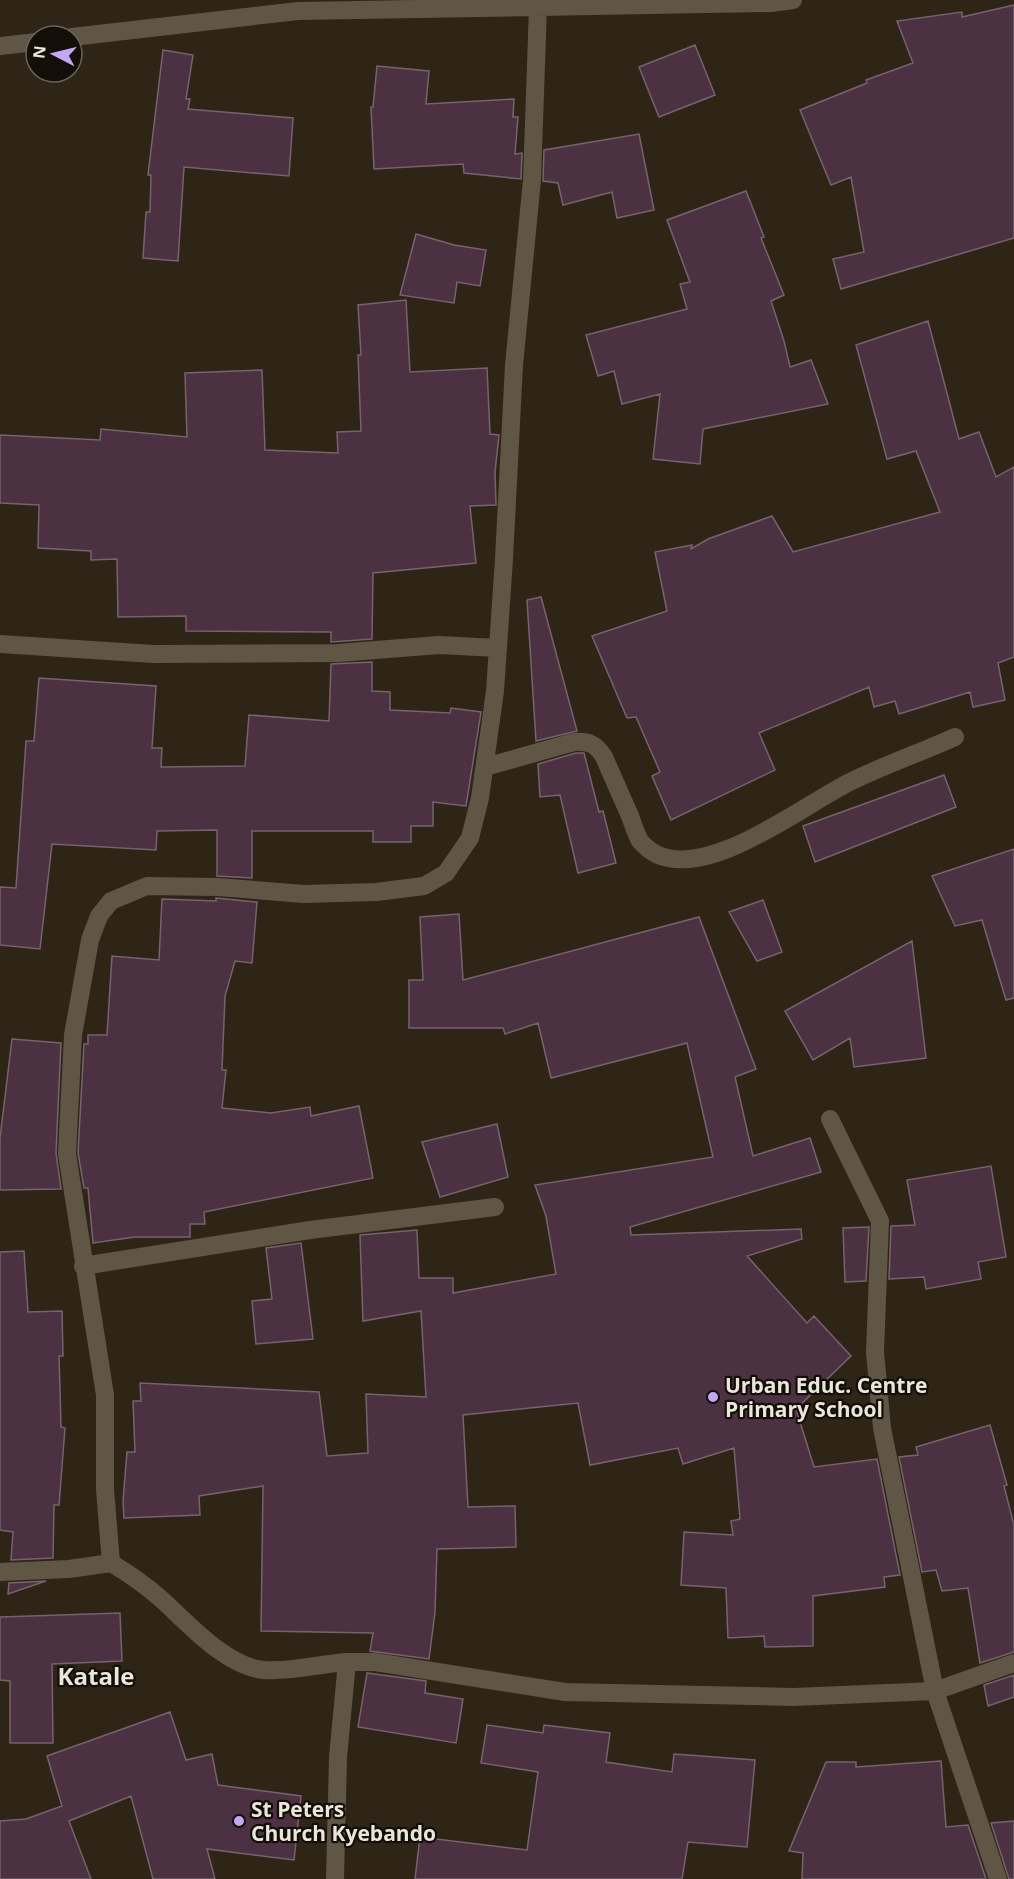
<svg xmlns="http://www.w3.org/2000/svg" width="1014" height="1879" font-family="'Open Sans',sans-serif">
	<style>
		.building { fill: #4b3141; stroke: #76636e; stroke-width: 1.5 }
		.lines { fill: none; stroke-linecap: round; stroke-linejoin: round }
		.minor { stroke: #5f5645; stroke-width: 18 }
		.poi-dot { fill: #c3a7f2; stroke: #130f08; stroke-width: 2 }
		.labels { text-anchor: middle; dominant-baseline: central; stroke-width: 4.5; stroke-linejoin: round; paint-order: stroke }
		.poi-label { font-size: 21px; font-weight: bold; fill: #ebe6dc; stroke: #130f08; text-anchor: start }
		.quarter-label { font-size: 24px; font-weight: bold; fill: #ebe6dc; stroke: #130f08 }
	</style>
	<rect width="100%" height="100%" fill="#2e2516"/>
	<path class="building" d="M1014,5V238L841,289L833,259L864,252L851,177L831,185L800,110L867,83L866,80L913,63L897,21L962,12V17Z
		M695,45L715,95L659,117L639,67Z
		M163,50L193,55L186,99H190L188,109L293,118L289,176L184,167L178,261L143,258L146,212H150L151,175H148Z
		M377,66L429,71L426,104L514,99L513,117H518L515,154L522,153L521,179L464,173L463,164L374,169L371,107H373Z
		M639,134L654,210L617,218L612,192L563,205L558,183L543,181L544,150Z
		M746,191L764,237L761,238L784,295L771,301L784,341L790,367L811,360L828,404L703,429L700,464L653,459L660,394L622,404L614,371L598,376L586,335L687,309L680,284L690,282L667,220Z
		M416,234L454,245L486,250L480,286L457,282L454,303L400,295Z
		M406,300L410,372L487,368L490,434L499,435L495,472L496,505L470,506L476,563L373,573L372,639L331,642V632L186,631V616L118,617L117,559L91,560V551L38,548L39,505L0,503V435L100,440L101,429L187,437L185,373L262,370L265,450L338,453L337,432L361,431L358,355H361L358,305Z
		M928,321L959,439L979,432L996,477L1014,467V657L998,663L1005,700L973,707L970,692L899,714L895,701L874,707L869,687L759,733L775,770L671,820L652,776L660,772L636,717L627,718L592,636L667,611L655,552L692,545L691,549L708,539L772,516L793,552L940,512L916,451L887,459L856,345Z
		M541,597L577,731L536,741L527,600Z
		M372,662V691L390,692V710L450,713L451,708L481,712L466,806L433,802V826H411V842H373V831H252V878L217,876V830L157,831L156,850L52,844L40,949L0,945V887L16,888L26,741H34L39,678L156,686L152,748H162L161,767L245,766L249,715L329,721L331,664Z
		M576,753H584L599,812L603,811L616,863L578,873L560,795L540,797L538,764Z
		M944,775L956,807L815,862L803,826Z
		M1014,849V998L1006,1000L982,920L955,926L932,876Z
		M216,898L257,902L252,963L235,961L225,996L222,1070H226L222,1108L271,1113L310,1107L311,1116L359,1106L373,1178L204,1212L205,1224H190V1237H135L93,1243L88,1188H84L78,1153L84,1044H88V1035H107L112,956L159,960L162,899L216,901Z
		M763,900L782,952L757,961L729,912Z
		M459,914L463,980L699,917L756,1069L735,1077L753,1156L810,1138L821,1172L630,1227L631,1235L801,1229L802,1239L747,1256L807,1323L814,1316L851,1356L796,1409L814,1467L877,1459L900,1575L884,1577L885,1587L813,1596V1646L765,1647L764,1636L728,1638L726,1588L681,1585L684,1532L733,1535L731,1521L740,1519L734,1448L683,1464L678,1448L590,1465L578,1403L463,1415L468,1507L515,1506L516,1547L437,1549L435,1612L429,1659L370,1651L373,1633L261,1631L263,1486L199,1496L200,1515L124,1518L123,1501L127,1452H135L133,1401H141L140,1383L319,1392L327,1456L368,1453L366,1394L426,1397L421,1311L363,1321L360,1235L417,1230L419,1278H453V1293L556,1274L546,1216L535,1185L713,1157L687,1043L551,1078L538,1023L505,1034L503,1028H409V980H423L420,917Z
		M912,941L926,1058L854,1067L850,1038L813,1060L785,1011Z
		M12,1039L61,1043L56,1153L61,1189L0,1190V1138Z
		M497,1124L508,1177L440,1197L422,1142Z
		M991,1166L1006,1257L978,1262L981,1279L926,1289L924,1277L889,1279L891,1226L915,1225L907,1180Z
		M869,1227L866,1281L845,1282L843,1228Z
		M301,1243L313,1339L256,1344L252,1301L272,1299L266,1248Z
		M24,1251L28,1312L62,1311L63,1356H59L61,1427L65,1428L59,1505H54L53,1558L11,1560L13,1532L0,1530V1252Z
		M990,1425L1007,1485L1004,1486L1014,1525V1652L980,1663L968,1588L942,1591L936,1570L922,1572L899,1457L918,1455L916,1447Z
		M46,1581L8,1594L9,1583Z
		M120,1613L122,1661L52,1664L53,1743H10V1681L0,1680V1617Z
		M367,1673L426,1681L425,1693L463,1699L456,1743L358,1727Z
		M1014,1675V1697L988,1706L984,1685Z
		M170,1712L186,1760L212,1754L218,1785L301,1796L294,1860L207,1849L215,1879H153L131,1796L69,1821L91,1879H0V1821L26,1819L62,1806L47,1756Z
		M487,1725L543,1733L544,1725L610,1733L606,1762L672,1772L674,1754L755,1760L747,1847L688,1842L682,1879H415L420,1837L527,1850L538,1772L481,1763Z
		M941,1761L946,1827L968,1825L986,1879H802L803,1853L789,1851L826,1762H856V1767Z
		M1014,1821V1879H1009L991,1823Z"/>
	<g class="lines">
		<path class="minor" d="M72,37L298,11L771,3L793,0
			M0,46L36,42
			M0,644L153,654L338,653L439,645L498,648
			M485,767L574,742C589,741 596,744 604,757C613,777 621,796 630,816C633,824 636,834 640,841C644,846 653,853 658,855C712,878 803,805 850,782C884,765 920,753 955,737
			M830,1119L880,1221L875,1352L882,1428L935,1691L998,1879
			M83,1266L310,1230L495,1207
			M111,1563C128,1573 145,1585 160,1598C187,1622 226,1667 264,1670C292,1672 319,1664 347,1662C356,1662 366,1662 375,1662L565,1692L794,1697L935,1691L1014,1663
			M0,1572L69,1569L111,1563L105,1489V1395L67,1154L73,1035L90,940L99,916L111,901L147,886L218,887L304,894L376,892L424,886L446,873L470,838L480,798L495,691L504,559L514,365L532,180L538,7
			M335,1879L338,1757L347,1662"/>
	</g>
	<g class="poi-dot">
		<circle cx="713" cy="1397" r="6"/>
		<circle cx="239" cy="1821" r="6"/>
	</g>
	<g class="labels">
		<g class="poi-label">
			<text x="725" y="1385">Urban Educ. Centre<tspan x="725" dy="24">Primary School</tspan></text>
			<text x="251" y="1809">St Peters<tspan x="251" dy="24">Church Kyebando</tspan></text>
		</g>
		<g class="quarter-label">
			<text x="96" y="1675">Katale</text>
		</g>
	</g>
	<g transform="translate(54 54) rotate(277)"><circle r="28" fill="#130f08" stroke="#69655d" stroke-width="1.5"/>
	<path d="M0-4.5L10 22L0 15L-10 22Z" fill="#c3a7f2"/>
	<text y="-9" font-size="16" font-weight="bold" text-anchor="middle" fill="#ebe6dc">N</text>
	</g>
</svg>
